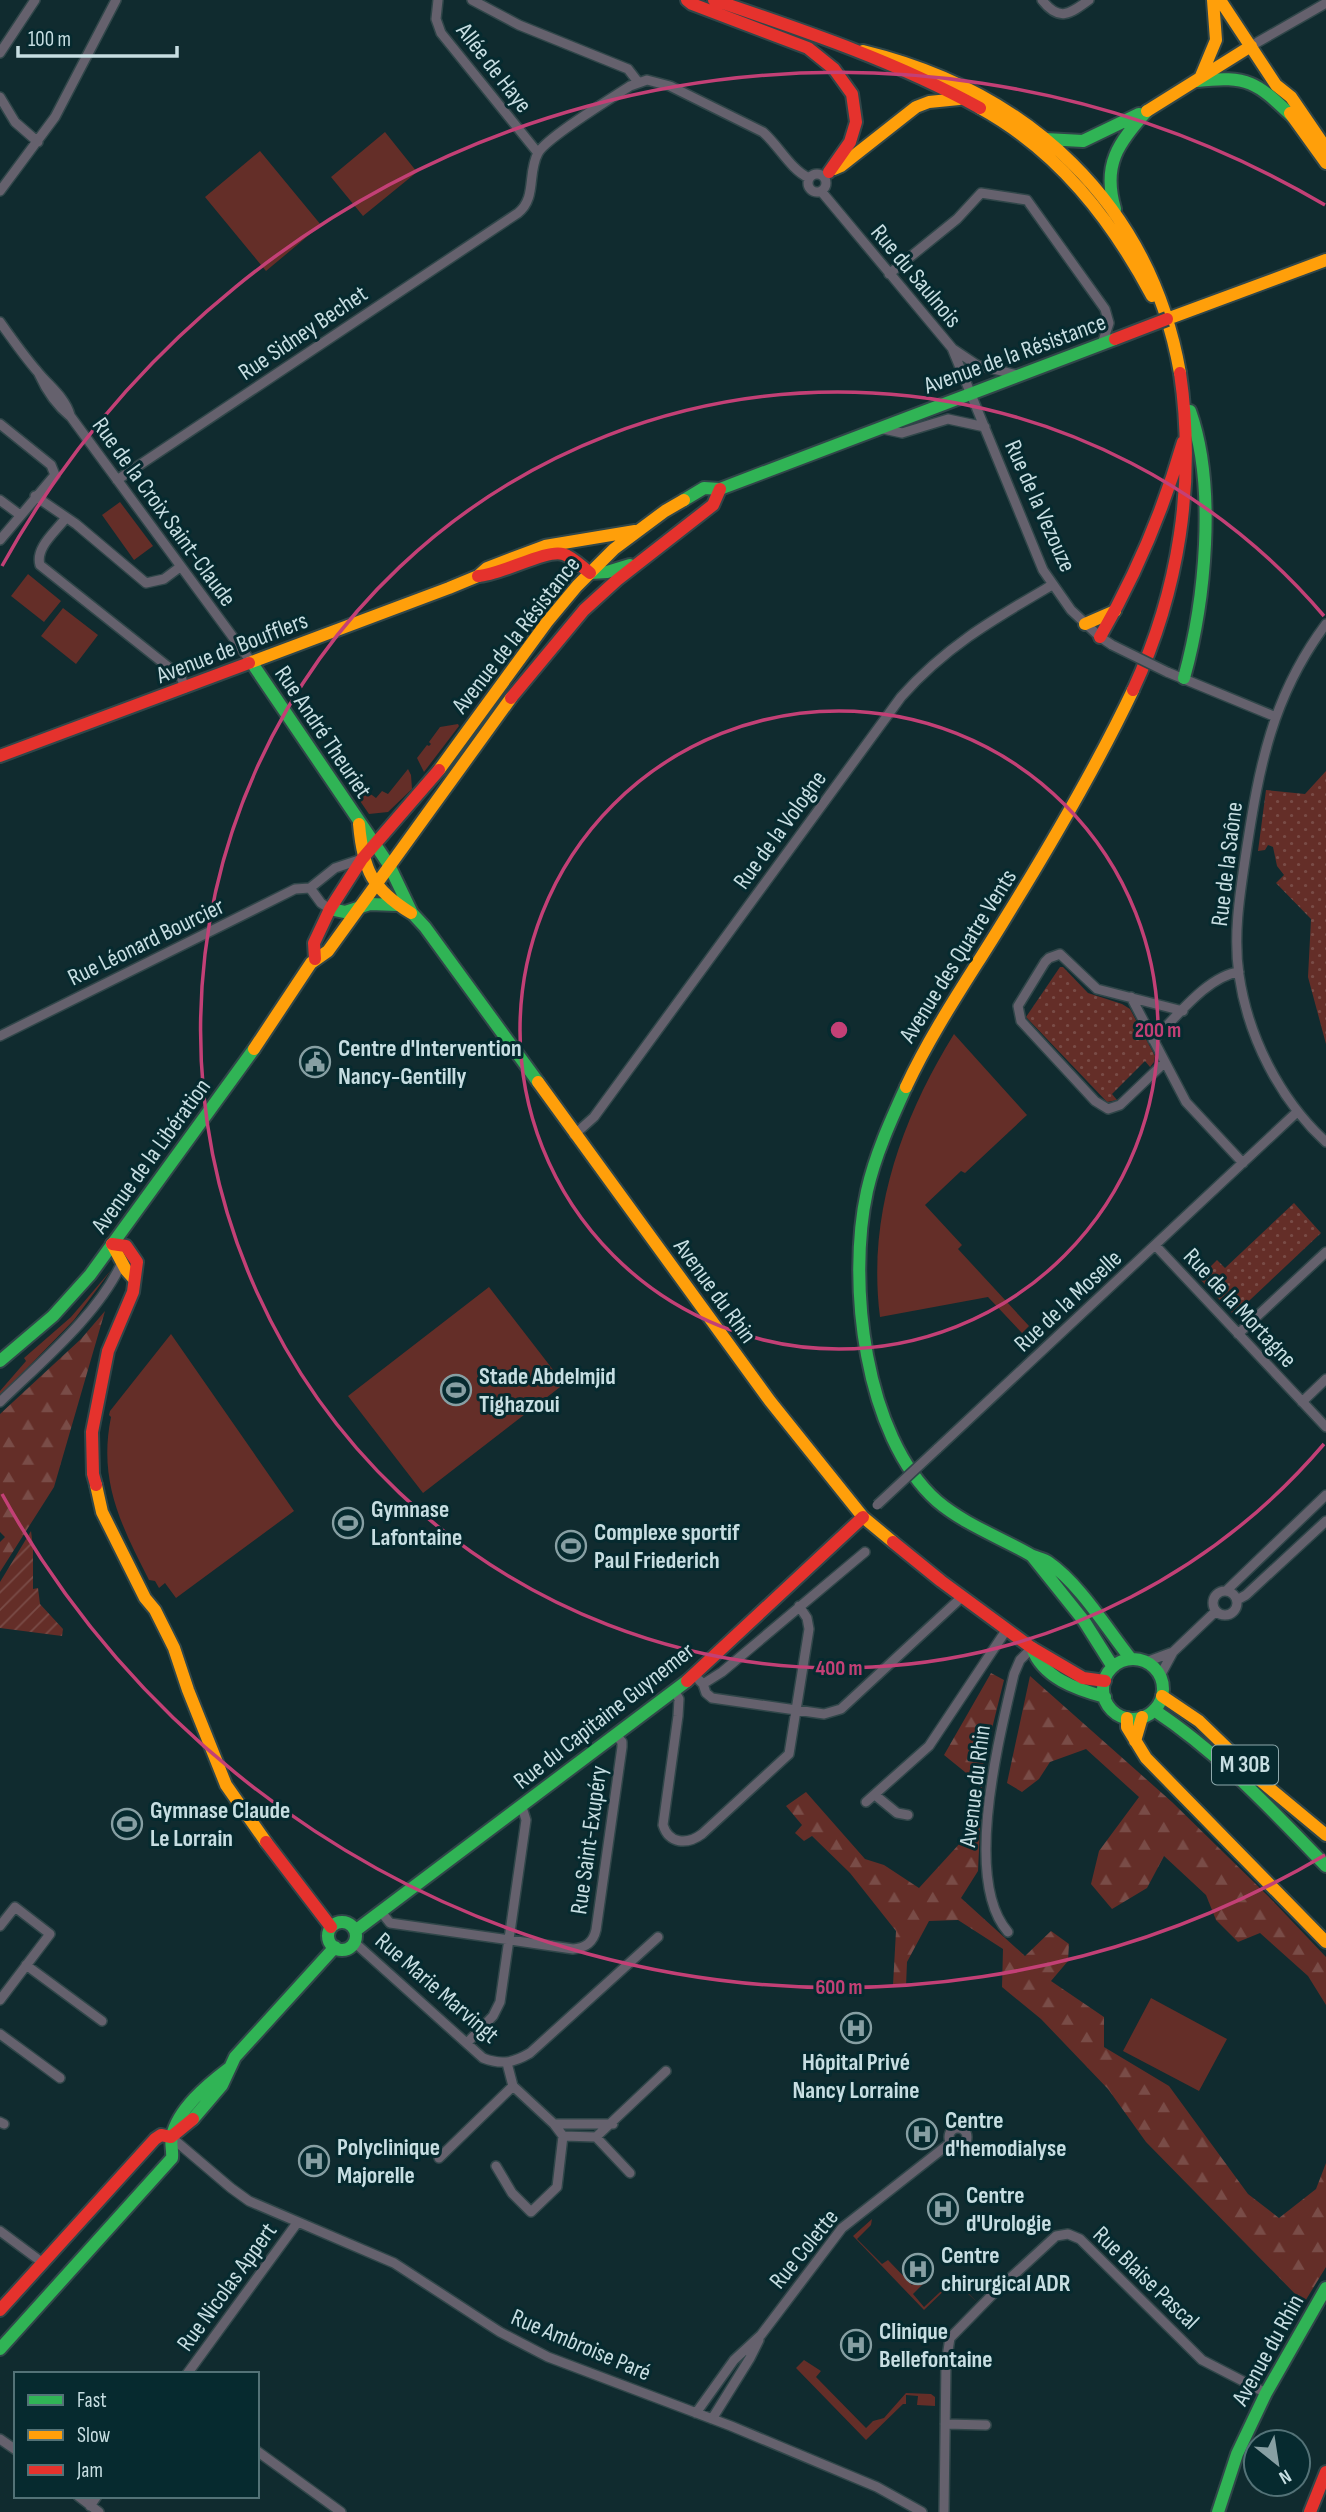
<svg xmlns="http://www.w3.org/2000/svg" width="1326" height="2512" font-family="'Sofia Sans Condensed',sans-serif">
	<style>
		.grass { fill: #642e28 }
		.forest { fill: url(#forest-firs) }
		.park { fill: url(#park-dots) }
		.garden { fill: url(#garden-furrows) }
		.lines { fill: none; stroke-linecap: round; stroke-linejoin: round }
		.street-casing { stroke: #304649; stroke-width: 12 }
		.fast-casing { stroke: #304649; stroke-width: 16 }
		.slow-casing { stroke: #304649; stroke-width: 16 }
		.jam-casing { stroke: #304649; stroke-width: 16 }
		.street { stroke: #65616d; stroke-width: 9 }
		.fast { stroke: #30b455; stroke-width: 12 }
		.slow { stroke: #ff9f0a; stroke-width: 12 }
		.jam { stroke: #e5322d; stroke-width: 12 }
		.street-bridge-casing { stroke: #304649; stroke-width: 12; stroke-linecap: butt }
		.jam-bridge-casing { stroke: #304649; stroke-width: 16; stroke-linecap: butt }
		.street-bridge { stroke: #65616d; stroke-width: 9 }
		.jam-bridge { stroke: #e5322d; stroke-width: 12 }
		.ring { fill: none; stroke: #c34076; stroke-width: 3.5 }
		.labels { text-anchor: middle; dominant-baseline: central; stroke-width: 6; stroke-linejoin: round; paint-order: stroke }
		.shield { fill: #062a2f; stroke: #8da8ac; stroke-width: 2 }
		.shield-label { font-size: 23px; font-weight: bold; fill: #c7dee2 }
		.street-label { font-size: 24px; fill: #c7dee2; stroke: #062a2f }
		.poi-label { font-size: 24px; font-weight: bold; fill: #c7dee2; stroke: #062a2f; text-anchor: start }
		.centre { fill: #c34076; stroke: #062a2f; stroke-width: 3.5 }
		.ring-label { font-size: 21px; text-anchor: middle; font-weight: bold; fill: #c34076; stroke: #062a2f; stroke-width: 6; stroke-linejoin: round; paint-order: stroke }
	</style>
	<defs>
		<pattern id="forest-firs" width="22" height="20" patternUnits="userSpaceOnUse" patternTransform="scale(1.75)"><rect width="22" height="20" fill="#642e28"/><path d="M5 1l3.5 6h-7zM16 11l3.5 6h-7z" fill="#794c47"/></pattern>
		<pattern id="park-dots" width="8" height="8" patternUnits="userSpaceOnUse" patternTransform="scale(1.75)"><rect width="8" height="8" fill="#642e28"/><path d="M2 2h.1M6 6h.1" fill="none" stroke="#794c47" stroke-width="1.8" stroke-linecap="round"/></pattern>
		<pattern id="garden-furrows" width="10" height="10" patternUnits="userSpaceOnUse" patternTransform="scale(1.75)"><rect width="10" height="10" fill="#642e28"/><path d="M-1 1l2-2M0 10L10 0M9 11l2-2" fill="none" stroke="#794c47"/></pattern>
	</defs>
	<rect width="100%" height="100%" fill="#102b2f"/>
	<path class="grass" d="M385,132L417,172L363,216L331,177Z
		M260,151L321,225L266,271L205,197Z
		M120,502L153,546L134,560L102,515Z
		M28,574L61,601L44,622L11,596Z
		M63,608L98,635L76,664L41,636Z
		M458,724L459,726L424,772L417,758L427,745L429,746L431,744L429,742L440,727Z
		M341,767L348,770L345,775L376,798L382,791L388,794L408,769L411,775L412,789L388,812L369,814L338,769Z
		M954,1034L1027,1115L965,1173L961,1171L925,1205L962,1245L958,1249L1029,1326L1022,1333L988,1297L880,1317C867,1215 901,1120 954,1034Z
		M112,1269L74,1320L0,1396V1391L26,1361L24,1358L71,1317Z
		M489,1287L564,1384L423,1493L348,1396Z
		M171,1334L294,1511L176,1598L165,1583L159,1588L155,1581L149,1580C121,1525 98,1481 111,1417L109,1415L110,1411Z
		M1151,1998L1227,2039L1199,2091L1123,2051Z
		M872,2219L871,2225L857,2239L882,2264L888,2260L912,2285L924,2275L928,2279L913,2294L924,2307L954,2279L977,2302L954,2281L924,2310L853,2236Z
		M804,2360L821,2371L816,2377L866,2428L873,2421L884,2418L906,2393L931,2394L935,2397V2406L917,2405L918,2396L906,2395V2404H903L866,2440L796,2368Z"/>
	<path class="forest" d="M105,1311L54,1487L0,1572V1542L5,1537L0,1532V1414L81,1339Z
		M991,1673L1004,1680L983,1765L978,1871L961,1898L1025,1956L1051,1931L1069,1944L1068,1961L1051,1981L1104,2017V2047L1169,2086L1248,2194L1279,2218L1316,2189L1326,2163V2267L1304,2303L1146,2142L1108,2089L1041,2019L1002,1987L1003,1949L958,1920L929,1921L907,1962L906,1986L893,1985L896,1931L850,1873L812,1836L804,1841L795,1833L802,1825L786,1806L806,1792L865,1859L884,1865L919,1888L972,1830L981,1785L944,1755Z
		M1030,1676L1172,1802L1268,1896L1326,1957V2005L1308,1976L1260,1933L1238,1942L1216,1920L1206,1895L1164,1856L1147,1888L1112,1909L1091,1884L1099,1851L1139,1797L1086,1749L1050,1762L1039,1779L1022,1792L1007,1783Z"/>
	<path class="park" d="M1326,771V1044L1308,977L1311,919L1276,883L1284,875L1277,866L1273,847L1268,845L1265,850L1258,851L1266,790L1305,794Z
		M1060,967H1063L1088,993L1122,1004L1130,1009L1155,1056L1154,1062L1150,1067L1145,1061L1112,1094L1117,1100L1107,1102L1026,1017Z
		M1294,1203L1321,1233L1234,1315L1199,1278L1217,1260L1225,1268Z"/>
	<path class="garden" d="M31,1531L33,1547V1589L38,1588L40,1604L63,1629L62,1636L0,1628V1582Z"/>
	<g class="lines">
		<g class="street-casing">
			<path id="street" d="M438,0L436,19L441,33L538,153
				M472,0L519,25L628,69L638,82
				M1042,0C1059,22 1070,14 1089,0
				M1251,46L1326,3
				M0,53L35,0
				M0,97L15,122L38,142
				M808 183a9 9 0 1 1 18 0a9 9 0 1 1-18 0Z
				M0,191L55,117L116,0
				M821,191L952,348L1043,570L1071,610L1100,637L1112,645
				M889,274L957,219L981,193L1027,200L1105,309L1109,323L1102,344
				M0,322C12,339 24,356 37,371C49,386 65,397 70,415
				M953,349L977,365L1017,375
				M39,374C47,392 56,405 71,417L252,663
				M0,424L51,465L55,475L0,540
				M879,428L902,433L948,419L985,427
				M117,480L518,213C537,198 527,173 538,153C547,137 612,98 630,86L647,80L670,86L763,132C779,146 790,169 809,178
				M35,496L76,524L146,583L164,579L180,567
				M0,500L20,515
				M65,519C55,532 35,548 40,565L181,677L185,688
				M1326,624C1272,696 1259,767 1246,853C1240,893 1233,934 1239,975C1248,1037 1280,1100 1326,1142
				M1167,672L1276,717
				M310,888L335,868L362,859
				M310,888L321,903L330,909
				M1131,997L1186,1102L1243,1163
				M0,1036L295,889L310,888
				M1153,1040C1176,1018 1207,976 1239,972
				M1165,1062L1120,1105L1108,1109L1095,1101L1021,1021L1018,1006L1045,962L1049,958L1060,954L1097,989L1183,1011
				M574,1135L594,1117L901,697C946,646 994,619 1052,585
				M1155,1245L1326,1427
				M1238,1334L1326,1252
				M0,1402C40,1363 100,1313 122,1262
				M1302,1402L1326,1379
				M937,1449L1297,1112
				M1213 1603a12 12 0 1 1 24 0a12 12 0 1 1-24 0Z
				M1226,1591L1326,1495
				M1237,1600L1246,1595L1326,1521
				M1146,1662L1173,1652
				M1160,1676L1173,1652L1216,1611
				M699,1680L703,1684L722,1672L865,1552
				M703,1684L706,1693L712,1698L824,1714L841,1709L963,1596
				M675,1692L679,1699L678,1716L663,1825C669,1844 687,1845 702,1834L789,1754L809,1629L807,1618L799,1606
				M875,1795L897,1813L908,1815
				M866,1802L929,1746L1007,1629
				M382,1913L390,1923L573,1949C585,1948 593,1943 596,1930L622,1747V1742L617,1736
				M0,1926L15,1907L50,1934L0,2000
				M1008,1932C962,1880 1000,1735 1014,1674L1020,1660L1032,1648
				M354,1942L483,2058C501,2065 513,2063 530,2053L658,1937
				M26,1965L102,2021
				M0,2034L60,2078
				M467,2043L493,2016L500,2002L526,1820L522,1807
				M507,2063L513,2086L554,2124L563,2136L596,2137L666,2071
				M0,2122L4,2124
				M554,2124H613
				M949 2137a9 9 0 1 1 18 0a9 9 0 1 1-18 0Z
				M171,2137L231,2188L249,2201L394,2263L500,2332L548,2357L731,2426L877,2487L922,2512
				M596,2137L630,2173
				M439,2158L513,2086
				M496,2166L512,2193L531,2212L557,2187L563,2136
				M0,2231L43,2263
				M187,2374L297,2223
				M696,2413L734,2360L761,2335L842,2228L950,2143
				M712,2419L750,2358L759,2340
				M945,2424L986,2425
				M0,2439L16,2450
				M257,2451L341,2512
				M78,2496L99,2512
				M90,2506L97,2496
				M944,2511L946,2363L950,2338L994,2293L1056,2236L1068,2234L1080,2239L1202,2360L1266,2393"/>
		</g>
		<g class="fast-casing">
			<path id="fast" d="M1197,81C1250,75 1257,83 1294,118
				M1045,139L1083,141L1139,114
				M1115,209C1102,165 1118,143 1147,111
				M684,500L704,488L720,489L1115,339
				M590,573L607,572L630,565
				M252,663L389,865L412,913L425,927L538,1082
				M1184,678C1205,602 1217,487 1190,411
				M330,909L345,912L370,904L397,905
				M906,1087C891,1120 875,1155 867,1191C847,1282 864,1436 937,1501C964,1524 999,1537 1029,1554C1035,1558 1043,1558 1048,1562C1080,1584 1107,1629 1131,1659
				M0,1361L53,1316L90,1275L254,1049
				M1032,1556L1084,1621L1113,1667
				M1032,1648C1043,1678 1076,1689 1105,1697
				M1103 1689a30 30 0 1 1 60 0a30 30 0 1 1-60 0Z
				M1154,1710C1219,1753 1272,1810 1326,1866
				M328 1936a14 14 0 1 1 28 0a14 14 0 1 1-28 0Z
				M355,1931L687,1681
				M193,2119L222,2085L235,2057L335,1947
				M0,2349L172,2158C173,2151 170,2143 172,2136C178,2109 207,2085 228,2069
				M1218,2512L1237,2454L1266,2393L1326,2288"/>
		</g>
		<g class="slow-casing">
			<path id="slow" d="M1220,0L1276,85L1291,97L1326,148
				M863,51C1028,91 1150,203 1180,373
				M1201,76L1216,40L1213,0
				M980,108C1058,151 1111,219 1152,296
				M1147,111L1251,46
				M1290,113L1326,163
				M834,169L841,166L916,107L929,102L959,99
				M1167,319L1326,260
				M1085,624L1115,611
				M249,663L449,588L478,576L487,568L545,546L635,531
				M439,770L547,622L577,586L614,549L665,511L684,500
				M359,824C363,870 372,889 411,913
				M254,1049L311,963L328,951L511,698
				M538,1082L770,1401L863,1517L893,1542
				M906,1087C933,1029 970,976 1003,922C1050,846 1095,770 1133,690
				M112,1244L126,1270L134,1279
				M96,1485L102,1512L145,1598L155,1610L174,1648L188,1690L226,1785L266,1842
				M1162,1696L1199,1721L1261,1781L1326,1835
				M1127,1718V1727L1146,1758L1326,1942
				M1135,1741L1142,1717"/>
		</g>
		<g class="jam-casing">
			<path id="jam" d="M687,0L692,4L808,48L834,69L852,94L856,122L850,142L829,172
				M714,0C805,31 895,61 980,108
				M478,576C502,575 545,549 563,554C573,557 582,567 590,573
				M1100,637C1136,575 1163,511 1183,442
				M1133,690C1179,591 1196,482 1180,373
				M511,698L584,610L617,580L713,505L720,489
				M0,756L249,663
				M315,959L314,943L330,909L362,859L439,770
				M96,1485L93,1474L92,1432L108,1351L133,1292L137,1262L126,1246L112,1244
				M893,1542L941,1581L1032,1648L1083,1678L1105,1681
				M687,1681L863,1517
				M266,1842L331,1927
				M0,2310L155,2139L161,2135L171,2137L193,2119
				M1310,2512L1326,2472"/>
		</g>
		<use href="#street" class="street"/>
		<use href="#fast" class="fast"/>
		<use href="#slow" class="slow"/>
		<use href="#jam" class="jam"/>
		<g class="street-bridge-casing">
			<path id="street-bridge" d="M1112,645L1167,672
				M877,1505L937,1449"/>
		</g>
		<g class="jam-bridge-casing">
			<path id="jam-bridge" d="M1115,339L1167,319"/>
		</g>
		<use href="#street-bridge" class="street-bridge"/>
		<use href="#jam-bridge" class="jam-bridge"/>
	</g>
	<g class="ring">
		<circle cx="839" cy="1030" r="319"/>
		<path d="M1324 1444A638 638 0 1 1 1324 616"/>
		<path d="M1325 1855A957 957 0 0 1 2 1494M2 566A957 957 0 0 1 1325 205"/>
	</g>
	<defs>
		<g id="civic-ring" transform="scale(1.575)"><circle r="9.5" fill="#062a2f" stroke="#879fa3" stroke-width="1.5"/><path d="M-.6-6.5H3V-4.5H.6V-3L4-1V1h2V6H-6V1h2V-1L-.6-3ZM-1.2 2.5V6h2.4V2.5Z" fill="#879fa3"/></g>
		<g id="stadium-ring" transform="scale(1.575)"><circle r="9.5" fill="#062a2f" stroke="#879fa3" stroke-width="1.5"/><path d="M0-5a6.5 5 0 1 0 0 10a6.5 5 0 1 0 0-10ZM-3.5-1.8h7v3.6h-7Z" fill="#879fa3"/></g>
		<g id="hospital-ring" transform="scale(1.575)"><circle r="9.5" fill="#062a2f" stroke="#879fa3" stroke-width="1.5"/><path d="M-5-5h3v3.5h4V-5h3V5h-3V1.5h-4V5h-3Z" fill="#879fa3"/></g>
	</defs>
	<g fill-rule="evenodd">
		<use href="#civic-ring" x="315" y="1062"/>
		<use href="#stadium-ring" x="456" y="1390"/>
		<use href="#stadium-ring" x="348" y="1523"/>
		<use href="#stadium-ring" x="571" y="1546"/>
		<use href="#stadium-ring" x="127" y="1824"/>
		<use href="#hospital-ring" x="856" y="2028"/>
		<use href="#hospital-ring" x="922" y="2134"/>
		<use href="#hospital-ring" x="314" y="2161"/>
		<use href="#hospital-ring" x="943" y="2209"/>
		<use href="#hospital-ring" x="918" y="2269"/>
		<use href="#hospital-ring" x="856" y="2345"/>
	</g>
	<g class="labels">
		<rect class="shield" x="1212" y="1745.5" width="66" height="39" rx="5"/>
		<g class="shield-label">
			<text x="1245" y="1765">M 30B</text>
		</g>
		<g class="street-label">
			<text transform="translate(494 68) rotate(52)">Allée de Haye</text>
			<text transform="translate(916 276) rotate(50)">Rue du Saulnois</text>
			<text transform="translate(303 333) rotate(-34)">Rue Sidney Bechet</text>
			<text transform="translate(1015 354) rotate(-20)">Avenue de la Résistance</text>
			<text transform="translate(1040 506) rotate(66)">Rue de la Vezouze</text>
			<text transform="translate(164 512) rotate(54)">Rue de la Croix Saint-Claude</text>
			<text transform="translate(516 635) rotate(-52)">Avenue de la Résistance</text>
			<text transform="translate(232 648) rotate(-21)">Avenue de Boufflers</text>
			<text transform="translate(323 732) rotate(56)">Rue André Theuriet</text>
			<text transform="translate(780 830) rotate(-54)">Rue de la Vologne</text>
			<text transform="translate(1227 864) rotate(-83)">Rue de la Saône</text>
			<text transform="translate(146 942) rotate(-26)">Rue Léonard Bourcier</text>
			<text transform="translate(958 956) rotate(-58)">Avenue des Quatre Vents</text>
			<text transform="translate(151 1156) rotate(-54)">Avenue de la Libération</text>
			<text transform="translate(715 1291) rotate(54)">Avenue du Rhin</text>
			<text transform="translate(1068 1301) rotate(-43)">Rue de la Moselle</text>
			<text transform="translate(1240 1308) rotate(47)">Rue de la Mortagne</text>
			<text transform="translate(604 1716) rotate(-38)">Rue du Capitaine Guynemer</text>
			<text transform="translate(975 1786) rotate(-83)">Avenue du Rhin</text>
			<text transform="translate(589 1840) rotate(-82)">Rue Saint-Exupéry</text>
			<text transform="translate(437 1988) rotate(41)">Rue Marie Marvingt</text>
			<text transform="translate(804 2249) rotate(-51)">Rue Colette</text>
			<text transform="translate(1146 2278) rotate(44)">Rue Blaise Pascal</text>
			<text transform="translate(227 2287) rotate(-54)">Rue Nicolas Appert</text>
			<text transform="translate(581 2345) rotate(23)">Rue Ambroise Paré</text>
			<text transform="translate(1268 2350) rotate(-61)">Avenue du Rhin</text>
		</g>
		<g class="poi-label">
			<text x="338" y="1048">Centre d'Intervention<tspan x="338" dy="28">Nancy-Gentilly</tspan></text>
			<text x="479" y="1376">Stade Abdelmjid<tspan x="479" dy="28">Tighazoui</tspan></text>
			<text x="371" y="1509">Gymnase<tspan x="371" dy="28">Lafontaine</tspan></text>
			<text x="594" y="1532">Complexe sportif<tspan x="594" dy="28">Paul Friederich</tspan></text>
			<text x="150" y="1810">Gymnase Claude<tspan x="150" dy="28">Le Lorrain</tspan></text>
			<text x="856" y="2062" text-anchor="middle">Hôpital Privé<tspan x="856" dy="28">Nancy Lorraine</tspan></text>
			<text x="945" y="2120">Centre<tspan x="945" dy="28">d'hemodialyse</tspan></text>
			<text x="337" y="2147">Polyclinique<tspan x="337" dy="28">Majorelle</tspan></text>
			<text x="966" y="2195">Centre<tspan x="966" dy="28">d'Urologie</tspan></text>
			<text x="941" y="2255">Centre<tspan x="941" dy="28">chirurgical ADR</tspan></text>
			<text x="879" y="2331">Clinique<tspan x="879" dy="28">Bellefontaine</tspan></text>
		</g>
	</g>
	<circle cx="839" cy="1030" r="10" class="centre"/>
	<g class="ring-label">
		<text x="1158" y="1037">200 m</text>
		<text x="839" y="1675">400 m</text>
		<text x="839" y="1994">600 m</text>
	</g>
	<rect x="14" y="2372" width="245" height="126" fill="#062a2f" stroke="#537277" stroke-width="2"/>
	<rect x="28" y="2395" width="35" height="10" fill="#30b455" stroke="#537277" stroke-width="2"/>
	<text x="77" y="2407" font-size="21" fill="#c7dee2">Fast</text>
	<rect x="28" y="2430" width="35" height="10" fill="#ff9f0a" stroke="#537277" stroke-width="2"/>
	<text x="77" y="2442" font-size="21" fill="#c7dee2">Slow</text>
	<rect x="28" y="2465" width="35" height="10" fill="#e5322d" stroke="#537277" stroke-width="2"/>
	<text x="77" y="2477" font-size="21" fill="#c7dee2">Jam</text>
	<g transform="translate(1277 2463) rotate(150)"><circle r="33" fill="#062a2f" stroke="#537277" stroke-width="2"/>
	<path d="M0-5L12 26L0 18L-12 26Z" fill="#879fa3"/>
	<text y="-10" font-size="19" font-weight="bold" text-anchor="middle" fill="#c7dee2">N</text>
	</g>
	<path d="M18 46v10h159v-10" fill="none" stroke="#c7dee2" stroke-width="3.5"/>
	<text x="28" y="46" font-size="21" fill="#c7dee2" stroke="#062a2f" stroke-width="5" paint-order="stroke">100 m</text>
</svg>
